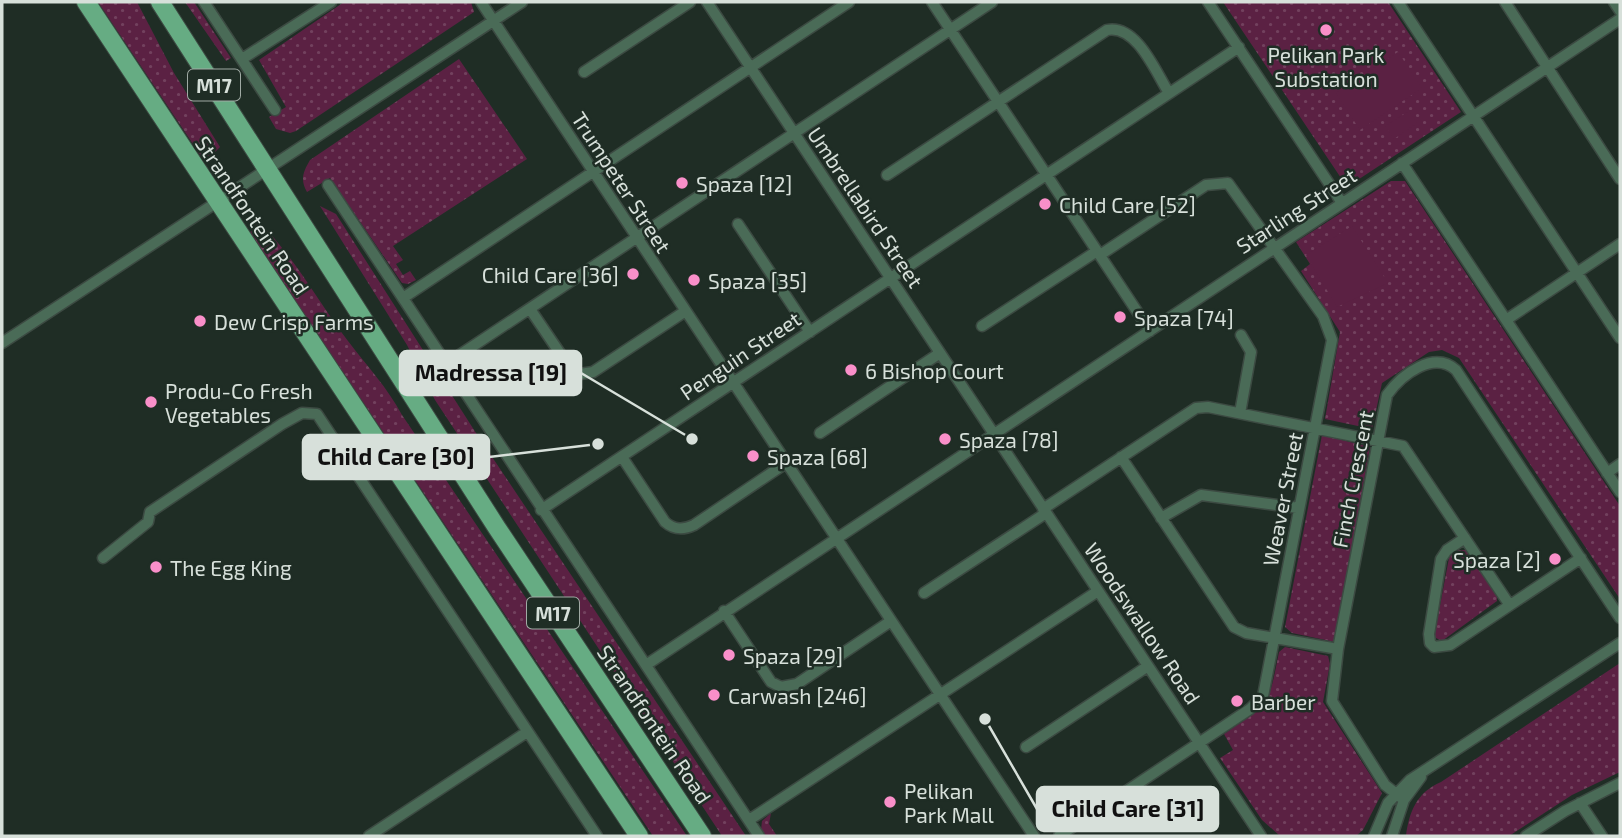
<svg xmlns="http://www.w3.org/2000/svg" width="1622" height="838" font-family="'Exo 2',sans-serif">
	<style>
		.grass { fill: url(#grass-dots) }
		.green { fill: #5b2143 }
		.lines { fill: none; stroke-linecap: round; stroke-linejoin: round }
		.street-casing { stroke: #3c4a42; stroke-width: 13 }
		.primary-casing { stroke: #3c4a42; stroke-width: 20 }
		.street { stroke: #4a6b57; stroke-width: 10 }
		.primary { stroke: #66ac83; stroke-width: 18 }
		.poi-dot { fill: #f98fc9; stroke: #1f2d25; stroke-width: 2.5 }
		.labels { text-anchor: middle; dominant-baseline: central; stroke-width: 5; stroke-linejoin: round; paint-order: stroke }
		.shield { fill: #1f2d25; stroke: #a0aaa4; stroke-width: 2 }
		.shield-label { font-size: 19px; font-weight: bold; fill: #d7e0da }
		.poi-label { font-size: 21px; fill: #d7e0da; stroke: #1f2d25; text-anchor: start }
		.street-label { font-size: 21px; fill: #d7e0da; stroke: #1f2d25 }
		.leader { fill: none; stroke: #d7e0da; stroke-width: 2.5 }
		.callout-dot { fill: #d7e0da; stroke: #1f2d25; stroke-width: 2.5 }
		.callout { fill: #d7e0da; stroke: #d7e0da; stroke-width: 2.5 }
		.callout-label { font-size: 23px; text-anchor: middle; font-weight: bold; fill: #111 }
	</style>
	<defs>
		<pattern id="grass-dots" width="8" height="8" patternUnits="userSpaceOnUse" patternTransform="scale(1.75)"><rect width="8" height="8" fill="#5b2143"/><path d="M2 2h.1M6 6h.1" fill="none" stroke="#72415e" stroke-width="1.8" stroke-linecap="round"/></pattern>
	</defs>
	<rect width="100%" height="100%" fill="#1f2d25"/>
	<path class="grass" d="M98,2H137L174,73L220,147L205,162Z
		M185,2H194L231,58L226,61Z
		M344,2H471L474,12L296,131L290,133L276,129L269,117L286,107L259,60Z
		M1223,2H1388L1461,112L1347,187Z
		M459,59L527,159L393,246L403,260L396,264L403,275L410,271L416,280L408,284L402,283L330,178L307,192C300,180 303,172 310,160Z
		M1391,181H1405L1620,506V599L1459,358L1442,350L1429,352L1382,383L1372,429L1325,419L1340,332L1301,271L1310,264L1296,242Z
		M320,206L336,214L476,433L746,836H722L435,400L407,345Z
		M257,220C294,256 317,300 348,341C367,366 387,387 402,415L687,836H653L250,233Z
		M1322,435L1370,447L1335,642L1292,633L1285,627Z
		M1455,550H1467L1497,596V601L1442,641L1434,637L1449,558Z
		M1285,647L1328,656L1330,664L1323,702L1382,793L1363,830L1356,836H1280L1262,820L1220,758L1233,750L1224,734C1271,702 1268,707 1279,652Z
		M1620,663V772L1572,795L1509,836H1406C1409,812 1417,792 1441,782Z
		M771,813L769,824L777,836H766L761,830L762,821Z"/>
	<path class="green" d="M1398,52L1422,88L1360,130L1336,93Z
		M1409,111L1417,123L1394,139L1385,126Z
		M1352,226L1388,283L1337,307L1306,255Z"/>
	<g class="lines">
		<g class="street-casing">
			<path id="street" d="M204,2L275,110
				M481,2L1034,836
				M707,2L1261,836
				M932,2L1150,331
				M1208,2L1342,203
				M1398,2L1620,338
				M1505,2L1620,179
				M1614,2L1620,11
				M242,59L331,2
				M584,72L690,2
				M1402,163L1620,492
				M887,175L1107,30C1137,24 1156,73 1169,93
				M328,185L759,836
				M738,224L810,332
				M403,298L849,2
				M530,309L572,371L580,374L593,372L684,312
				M1506,320L1620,244
				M982,326L1097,251
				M2,343L522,2
				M446,364L992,2
				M1240,413L1251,352L1241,335
				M820,433L940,353
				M622,457L665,522C674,530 683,530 694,525L786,463
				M1121,457L1234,627L1246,633L1338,649
				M1607,473L1620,464
				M1043,509L1196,408L1208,407L1403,446L1509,604
				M541,510L1239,47
				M1161,518L1201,495L1299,508
				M1465,538L1447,550L1441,559L1429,634L1430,643L1434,647L1450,645L1581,558
				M103,558L148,522L150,512L282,424L302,413L317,414L597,836
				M924,593L1046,513
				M724,611L771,682L781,687L797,684L891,621
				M646,665L1620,19
				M1026,747L1148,666
				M1404,800L1385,785L1332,701L1338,649L1387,395C1402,374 1434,350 1456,370L1620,618
				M1580,803L1602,836
				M749,820L1098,591
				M369,836L527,732
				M1059,836L1250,709L1263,696L1332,340L1323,316L1228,183L1206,185L1100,255
				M1374,836L1388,803L1410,780L1620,643
				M1392,836L1404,800L1421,777
				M1526,836L1565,811L1620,783"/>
		</g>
		<g class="primary-casing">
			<path id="primary" d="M86,2L639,836
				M160,2L497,528L702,836"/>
		</g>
		<use href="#street" class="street"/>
		<use href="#primary" class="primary"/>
	</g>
	<g class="poi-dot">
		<circle cx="1326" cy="30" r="7"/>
		<circle cx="682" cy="183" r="7"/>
		<circle cx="1045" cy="204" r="7"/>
		<circle cx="633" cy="274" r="7"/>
		<circle cx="694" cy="280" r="7"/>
		<circle cx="1120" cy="317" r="7"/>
		<circle cx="200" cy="321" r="7"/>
		<circle cx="851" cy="370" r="7"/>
		<circle cx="151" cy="402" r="7"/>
		<circle cx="945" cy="439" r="7"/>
		<circle cx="753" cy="456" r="7"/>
		<circle cx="1555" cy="559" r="7"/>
		<circle cx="156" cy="567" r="7"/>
		<circle cx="729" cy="655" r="7"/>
		<circle cx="714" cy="695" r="7"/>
		<circle cx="1237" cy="701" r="7"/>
		<circle cx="890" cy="802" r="7"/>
	</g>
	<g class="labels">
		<g class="shield">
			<rect x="188" y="69.5" width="52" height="31" rx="5"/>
			<rect x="527" y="597.5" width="52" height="31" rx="5"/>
		</g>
		<g class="shield-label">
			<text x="214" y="85">M17</text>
			<text x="553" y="613">M17</text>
		</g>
		<g class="poi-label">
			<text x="1326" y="54" text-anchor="middle">Pelikan Park<tspan x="1326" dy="24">Substation</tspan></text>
			<text x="696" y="183">Spaza [12]</text>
			<text x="1059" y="204">Child Care [52]</text>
			<text x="619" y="274" text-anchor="end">Child Care [36]</text>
			<text x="708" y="280">Spaza [35]</text>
			<text x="1134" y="317">Spaza [74]</text>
			<text x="214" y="321">Dew Crisp Farms</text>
			<text x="865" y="370">6 Bishop Court</text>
			<text x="165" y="390">Produ-Co Fresh<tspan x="165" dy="24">Vegetables</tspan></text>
			<text x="959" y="439">Spaza [78]</text>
			<text x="767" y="456">Spaza [68]</text>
			<text x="1541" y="559" text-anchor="end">Spaza [2]</text>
			<text x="170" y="567">The Egg King</text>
			<text x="743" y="655">Spaza [29]</text>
			<text x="728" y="695">Carwash [246]</text>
			<text x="1251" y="701">Barber</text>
			<text x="904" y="790">Pelikan<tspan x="904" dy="24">Park Mall</tspan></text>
		</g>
		<g class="street-label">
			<text transform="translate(622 182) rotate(57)">Trumpeter Street</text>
			<text transform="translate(866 207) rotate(56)">Umbrellabird Street</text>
			<text transform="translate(1296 210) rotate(-33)">Starling Street</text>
			<text transform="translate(253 215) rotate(56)">Strandfontein Road</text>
			<text transform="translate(740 355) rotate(-34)">Penguin Street</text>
			<text transform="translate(1352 479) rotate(-79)">Finch Crescent</text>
			<text transform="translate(1282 499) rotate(-79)">Weaver Street</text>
			<text transform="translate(1143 623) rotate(56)">Woodswallow Road</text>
			<text transform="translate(655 724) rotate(56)">Strandfontein Road</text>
		</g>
	</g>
	<path class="leader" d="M692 439L581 373M598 444L489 457M985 719L1037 809"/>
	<g class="callout-dot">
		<circle cx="692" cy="439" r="7"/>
		<circle cx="598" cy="444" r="7"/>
		<circle cx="985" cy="719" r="7"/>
	</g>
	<g class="callout">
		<rect x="400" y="351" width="181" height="44" rx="7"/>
		<rect x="303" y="435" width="186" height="44" rx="7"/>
		<rect x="1037" y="787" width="181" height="44" rx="7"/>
	</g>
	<g class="callout-label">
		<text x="491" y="381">Madressa [19]</text>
		<text x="396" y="465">Child Care [30]</text>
		<text x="1128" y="817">Child Care [31]</text>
	</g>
	<rect width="1622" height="838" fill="none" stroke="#d7e0da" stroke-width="7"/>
</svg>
